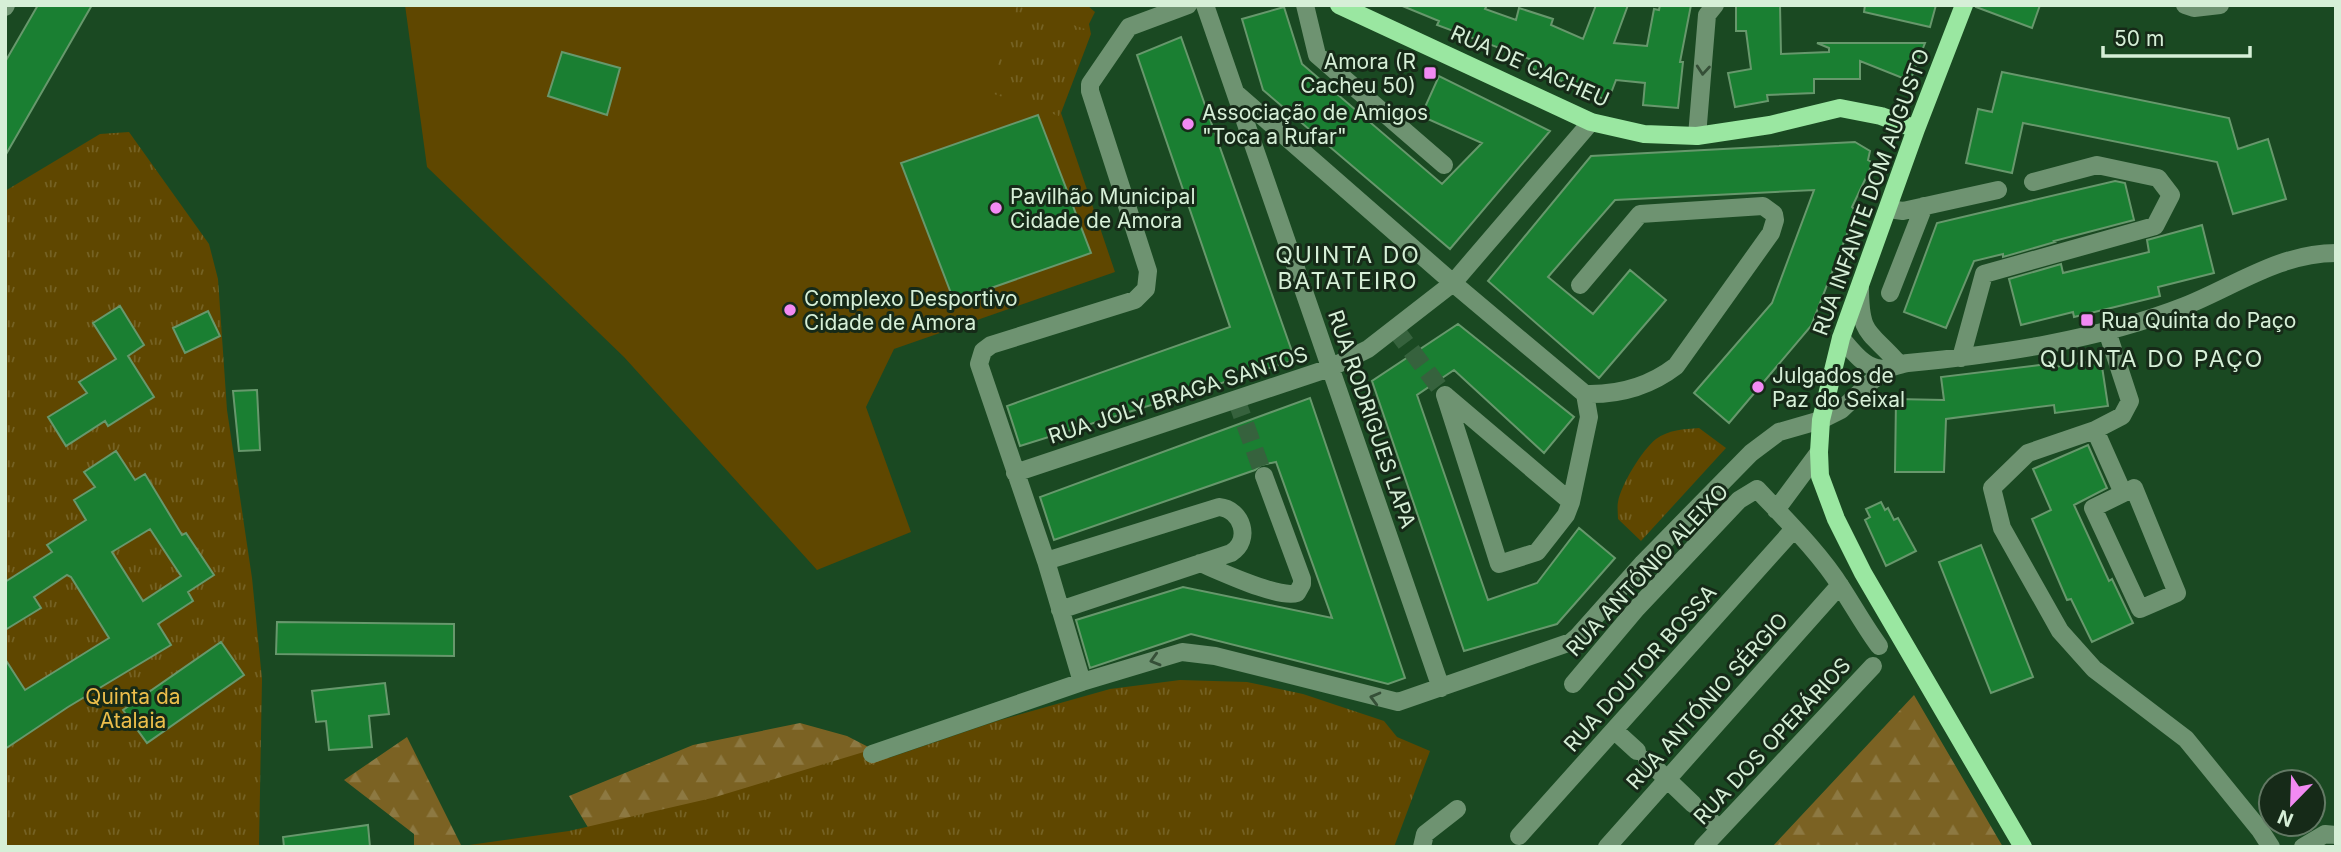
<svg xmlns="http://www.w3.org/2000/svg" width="2341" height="852" font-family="Inter,sans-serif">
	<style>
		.green { fill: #5f4700 }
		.forest { fill: url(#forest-firs) }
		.park { fill: url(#park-tufts) }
		.building { fill: #1a7f32; stroke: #67986c; stroke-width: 2; fill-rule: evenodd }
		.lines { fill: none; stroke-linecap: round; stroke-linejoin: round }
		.minor-tunnel { stroke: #36623d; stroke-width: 18; stroke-dasharray: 18 9; stroke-linecap: butt }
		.minor { stroke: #6e9371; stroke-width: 18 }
		.major { stroke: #9ae7a1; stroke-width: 18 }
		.oneway { stroke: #354f37 }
		.poi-dot { fill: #f28af3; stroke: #162a18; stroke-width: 2.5 }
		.labels { text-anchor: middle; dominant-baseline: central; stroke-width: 6; stroke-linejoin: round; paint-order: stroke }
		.poi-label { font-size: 21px; fill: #d6efd7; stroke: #162a18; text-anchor: start }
		.street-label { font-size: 21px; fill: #d6efd7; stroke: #162a18 }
		.park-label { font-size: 21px; fill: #ecbe4b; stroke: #162a18 }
		.neighbourhood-label { font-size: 23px; letter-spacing: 2px; fill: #d6efd7; stroke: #162a18 }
	</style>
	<defs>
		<pattern id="forest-firs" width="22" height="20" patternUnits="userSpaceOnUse" patternTransform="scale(1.75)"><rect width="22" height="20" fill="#7b6223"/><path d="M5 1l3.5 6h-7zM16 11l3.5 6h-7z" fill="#8d7942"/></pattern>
		<pattern id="park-tufts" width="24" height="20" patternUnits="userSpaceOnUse" patternTransform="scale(1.75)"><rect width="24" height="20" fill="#5f4700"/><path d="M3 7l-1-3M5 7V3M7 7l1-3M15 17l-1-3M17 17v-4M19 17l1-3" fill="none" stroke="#756224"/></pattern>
	</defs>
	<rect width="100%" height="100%" fill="#1a4922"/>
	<path class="green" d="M405,5H1087L1095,12L1089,24L1091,34L1061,113L1115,272L894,349L866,407L911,532L817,570L624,357L427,167Z"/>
	<path class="forest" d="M1914,695L2003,847H1772Z
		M800,723L847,736L981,805L1198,847L598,844L569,796L693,745Z
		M407,737L462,847H414V834L344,780Z"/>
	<path class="park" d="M1017,6L1088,30L1059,116L988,92Z
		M129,132L209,244L218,279L227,410L252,578L262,679L259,847H5V191L100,134Z
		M1699,428L1726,448L1641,541L1618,519C1618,513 1617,507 1618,502C1621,485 1642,450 1656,439C1668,430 1684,429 1699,428Z
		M1180,680L1247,682L1303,694L1384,721L1397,737L1430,751L1394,847H455L569,831L712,798L867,751L871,764L997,721L1110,689Z"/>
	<path class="building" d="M38,5H92L5,156V62Z
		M1400,5H1487L1485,9L1516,20L1519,8L1553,19L1551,25L1583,39L1596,5H1628L1614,43L1647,46L1654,9L1659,10L1660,5H1691L1680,62H1683L1678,108L1643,105L1645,83L1616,80L1608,101L1531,68L1535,61L1437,25L1439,21Z
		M1780,5L1781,54L1829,52V48L1817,43H1925L1910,81L1860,61V79H1814V93L1767,95L1768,101L1735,107L1728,73L1751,69L1746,31H1736V6Z
		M1865,5H1936L1930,27L1864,12Z
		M1976,5H2040L2032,28L1976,7Z
		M1284,7L1302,64L1442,184L1482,143L1421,116L1439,76L1550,131L1450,249L1263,90L1242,19Z
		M1181,37L1295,360L1020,446L1007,406L1230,327L1137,55Z
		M562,52L620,68L607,115L548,96Z
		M2002,72L2229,118L2238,149L2268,139L2286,199L2233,214L2217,162L2023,123L2012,173L1966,163L1978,109L1992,112Z
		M1038,115L1091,253L954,301L901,163Z
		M1855,142L1870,151L1868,160L1873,163L1852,207L1856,211L1811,326L1729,423L1694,393L1772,303L1814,190L1615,200L1548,277L1593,314L1630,270L1666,300L1599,378L1488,281L1591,156Z
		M2115,181L2125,183L2134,220L2054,241L2055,242L2003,257V254L1974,261L1946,328L1904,312L1937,223Z
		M2202,225L2214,273L2158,287L2160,296L2074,317L2073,312L2021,325L2009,279L2061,264L2063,273L2149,252L2147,240Z
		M120,306L144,345L128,356L154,397L108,426L105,421L66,446L48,417L87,393L79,382L116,359L93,323Z
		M208,311L220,336L185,353L173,328Z
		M1458,324L1574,417L1544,453L1454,370L1417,395L1488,600L1537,583L1579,528L1615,558L1557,624L1464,651L1372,381Z
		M2101,360L2108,406L2055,413L2054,405L1946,419L1944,472H1895L1896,399L1944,400L1941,377L2048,364V368Z
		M257,390L260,450L239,451L233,391Z
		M1310,398L1405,678L1388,684L1191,634L1090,668L1076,620L1183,587L1332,618L1276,462L1261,465L1255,470L1054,540L1040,497Z
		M2088,445L2107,488L2074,505L2109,581L2112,579L2133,623L2092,642L2071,599L2067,600L2032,519L2051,510L2033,469Z
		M116,451L135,480L145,474L182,535L186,533L214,575L188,592L193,601L158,624L171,645L68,707L5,749V659L25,690L109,638L71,577L67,575L34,597L41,608L5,630V582L52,552L47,545L86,520L74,500L95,487L84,472ZM150,529L181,576L143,601L112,552Z
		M1881,502L1885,510L1888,508L1894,520L1898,518L1916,551L1886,566L1865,520L1870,517L1866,509Z
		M1981,545L2033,677L1991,693L1939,562Z
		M277,622L454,624V656L276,654Z
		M221,642L244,675L147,743L123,710Z
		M385,683L389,714L369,716L372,747L329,750L326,721L316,722L312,691Z
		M368,825L370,847H284L283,837Z"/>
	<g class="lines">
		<path class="minor-tunnel" d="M1395,329L1445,395
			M1236,399L1264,476"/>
		<path class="minor" d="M1205,5L1441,688
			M1305,5L1317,55L1444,165
			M2185,5L2194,8L2220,5
			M5,7L6,5
			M1238,95L1453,283L1585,394
			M1697,136L1707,15L1715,5
			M1889,209L1903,211L1998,190
			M1580,285L1640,214L1763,206L1774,214L1775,220L1771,233L1676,366C1650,386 1618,395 1585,394
			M1860,287C1860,338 1870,330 1899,364
			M1890,293L1924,206
			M2107,331L2130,401L2122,416L2095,430L2028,453L1992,488L2002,528L2060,631L2094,669L2186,739L2260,830L2271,847
			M1841,338C1851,349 1862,365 1877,368C1888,371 1898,364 1908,363C2001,354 2098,340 2185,306C2235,286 2280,253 2336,253
			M1961,358L1984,274L2155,226L2171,195L2158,178L2097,165L2033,182
			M1445,395L1499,564L1537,552L1566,515L1571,502L1589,417L1585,394
			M1445,395L1571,502
			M2095,430L2123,493
			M1015,473L1330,368L1368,349L1453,283L1591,122
			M2134,488L2177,593L2140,609L2093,508Z
			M1776,510L1819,452
			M1046,561L1219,507C1242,509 1252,540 1231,553L1060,610
			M1200,563C1220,571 1278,599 1297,593L1302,584V579L1264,476
			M1082,682L1046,561L979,364L983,351L991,345L1135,300L1146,289L1148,271L1090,91V84L1129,27L1188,5
			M1573,684L1637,608L1739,500L1757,489C1784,518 1820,553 1841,587C1854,607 1865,627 1879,646
			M1614,730L1637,751
			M872,754L1082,682L1182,652L1215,656L1398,702L1571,642L1578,636L1643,563L1751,453L1779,432L1821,420L1841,410L1873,380L1888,369
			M1647,760L1693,804
			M1704,814L1719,829
			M1519,836L1794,529
			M1422,847L1425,834L1457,809
			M1607,847L1840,585
			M1703,847L1873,666
			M2303,847L2325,834L2336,835"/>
		<path class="major" d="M1339,5L1591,122L1644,134L1697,136L1770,125L1840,108L1881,116L1916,129
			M1964,5L1916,129L1841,338L1821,420L1819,452L1820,476L1836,519L1863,573L2023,847"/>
	</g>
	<defs><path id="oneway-chevron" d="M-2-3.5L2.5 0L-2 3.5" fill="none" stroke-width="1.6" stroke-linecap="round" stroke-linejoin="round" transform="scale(1.75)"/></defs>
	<g class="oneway">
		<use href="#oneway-chevron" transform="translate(1703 70) rotate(95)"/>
		<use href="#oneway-chevron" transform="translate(1155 660) rotate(164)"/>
		<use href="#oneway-chevron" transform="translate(1375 698) rotate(-165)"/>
	</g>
	<g class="poi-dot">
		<rect x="1423" y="66" width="14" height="14" rx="3.5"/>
		<circle cx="1188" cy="124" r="7"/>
		<circle cx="996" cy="208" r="7"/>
		<circle cx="790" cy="310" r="7"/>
		<rect x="2080" y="313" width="14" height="14" rx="3.5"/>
		<circle cx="1758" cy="387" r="7"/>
	</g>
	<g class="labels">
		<g class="poi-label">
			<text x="1416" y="61" text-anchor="end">Amora (R<tspan x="1416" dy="24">Cacheu 50)</tspan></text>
			<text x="1202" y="112">Associação de Amigos<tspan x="1202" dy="24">"Toca a Rufar"</tspan></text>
			<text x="1010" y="196">Pavilhão Municipal<tspan x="1010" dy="24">Cidade de Amora</tspan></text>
			<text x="804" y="298">Complexo Desportivo<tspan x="804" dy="24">Cidade de Amora</tspan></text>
			<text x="2101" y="320">Rua Quinta do Paço</text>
			<text x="1772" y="375">Julgados de<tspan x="1772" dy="24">Paz do Seixal</tspan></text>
		</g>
		<g class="street-label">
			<text transform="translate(1530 66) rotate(24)">RUA DE CACHEU</text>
			<text transform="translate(1871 192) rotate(-70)">RUA INFANTE DOM AUGUSTO</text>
			<text transform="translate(1178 395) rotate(-18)">RUA JOLY BRAGA SANTOS</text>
			<text transform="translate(1372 419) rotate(71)">RUA RODRIGUES LAPA</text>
			<text transform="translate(1647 570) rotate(-47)">RUA ANTÓNIO ALEIXO</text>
			<text transform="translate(1640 668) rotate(-48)">RUA DOUTOR BOSSA</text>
			<text transform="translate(1707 701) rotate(-48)">RUA ANTÓNIO SÉRGIO</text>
			<text transform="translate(1772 741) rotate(-47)">RUA DOS OPERÁRIOS</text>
		</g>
		<g class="park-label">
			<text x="133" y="696">Quinta da<tspan x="133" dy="24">Atalaia</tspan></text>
		</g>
		<g class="neighbourhood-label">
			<text x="1348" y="255">QUINTA DO<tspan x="1348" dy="26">BATATEIRO</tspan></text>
			<text x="2152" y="359">QUINTA DO PAÇO</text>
		</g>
	</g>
	<rect width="2341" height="852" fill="none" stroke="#d6efd7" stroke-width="14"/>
	<g transform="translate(2292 803) rotate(203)"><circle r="33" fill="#162a18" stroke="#637964" stroke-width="2"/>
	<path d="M0-5L12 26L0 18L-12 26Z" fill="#f28af3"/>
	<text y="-10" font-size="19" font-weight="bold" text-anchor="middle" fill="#d6efd7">N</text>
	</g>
	<path d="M2103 46v10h147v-10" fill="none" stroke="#d6efd7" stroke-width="3.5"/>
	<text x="2114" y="46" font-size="21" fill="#d6efd7" stroke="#162a18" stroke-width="5" paint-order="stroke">50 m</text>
</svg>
